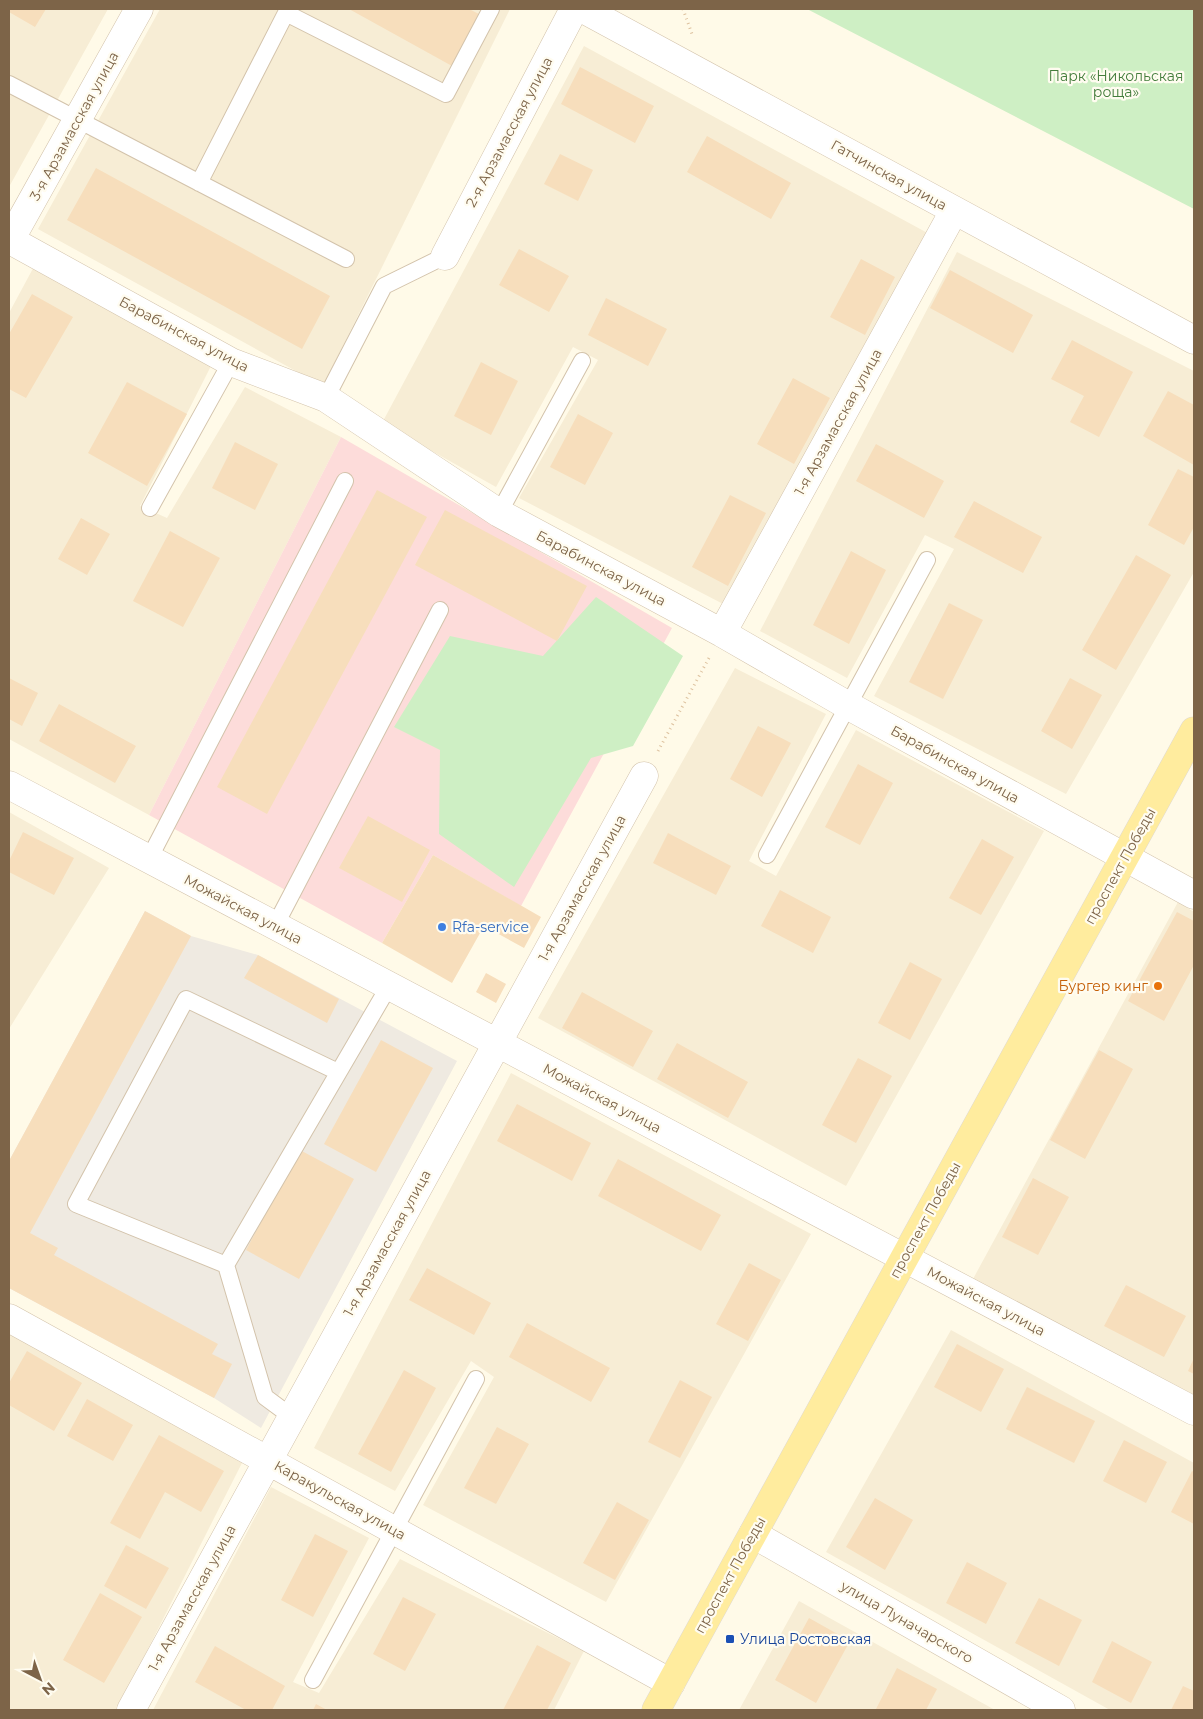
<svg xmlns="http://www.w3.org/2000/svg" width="1203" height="1719" font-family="Montserrat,sans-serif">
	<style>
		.residential { fill: #f7edd5 }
		.industrial { fill: #efeae1 }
		.medical { fill: #fddcda }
		.green { fill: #ceefc4 }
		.building { fill: #f7debc }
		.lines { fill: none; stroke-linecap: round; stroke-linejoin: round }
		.lane-casing { stroke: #d3c3ab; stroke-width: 18 }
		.street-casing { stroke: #d3c3ab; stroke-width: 29 }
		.primary-casing { stroke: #e0dad3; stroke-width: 29 }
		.path { stroke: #ddc19e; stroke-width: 3; stroke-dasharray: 1 4; stroke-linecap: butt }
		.lane { stroke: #fff; stroke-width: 16 }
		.street { stroke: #fff; stroke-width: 28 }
		.primary { stroke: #ffec9e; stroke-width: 28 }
		.shop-dot { fill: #3f7fe0; stroke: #fffcf0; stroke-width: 2 }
		.food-dot { fill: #e8710a; stroke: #fffcf0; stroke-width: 2 }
		.transit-dot { fill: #1a4fb4; stroke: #fffcf0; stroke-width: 2 }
		.labels { text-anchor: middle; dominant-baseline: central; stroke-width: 4.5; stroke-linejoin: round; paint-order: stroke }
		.park-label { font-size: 14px; fill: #447d3c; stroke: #fffcf0 }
		.street-label { font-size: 14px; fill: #7d6448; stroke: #fffcf0 }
		.shop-label { font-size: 14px; fill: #366cbe; stroke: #fffcf0; text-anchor: start }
		.food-label { font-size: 14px; fill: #c56008; stroke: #fffcf0; text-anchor: end }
		.transit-label { font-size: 14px; fill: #164399; stroke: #fffcf0; text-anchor: start }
	</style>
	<rect width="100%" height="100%" fill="#fffae8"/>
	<path class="residential" d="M9,9H108L9,187Z
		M160,9H510L323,386L38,229Z
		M584,46L933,236L727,606L519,498L598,360L573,347L496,487L382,423Z
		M957,252L1194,371V572L1066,794L874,696L954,549L925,535L847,678L760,631Z
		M37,261L211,366L140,506L167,518L245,387L341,437L149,815L9,739V313Z
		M735,668L826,714L749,861L776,876L856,730L1044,831L846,1186L538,1018Z
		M9,812L109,868L9,1029Z
		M1178,902L1194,912V1395L973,1279Z
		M511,1073L811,1234L606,1602L423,1505L494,1377L471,1361L395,1491L314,1448Z
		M9,1329L244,1459L117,1710H9Z
		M951,1330L1194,1463V1710H1110L826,1552Z
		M271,1487L369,1538L293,1682L319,1693L400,1559L584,1651L554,1710H153Z
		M799,1601L995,1710H739Z"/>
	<path class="industrial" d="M145,911L191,936L258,955L457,1061L261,1428L214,1398L9,1288V1161Z"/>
	<path class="medical" d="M341,437L672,628L521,906L433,855L382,943L149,815Z"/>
	<path class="green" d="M807,9H1194V209Z
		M596,597L683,656L633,746L591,758L514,887L439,834L440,750L394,727L450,636L543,656Z"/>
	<path class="building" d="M9,9H46L35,27L9,12Z
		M349,9H469L481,15L452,66Z
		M580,67L654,106L635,143L561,104Z
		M707,136L791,183L771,219L687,172Z
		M560,154L593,170L578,201L544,184Z
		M96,168L330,296L302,349L67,220Z
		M519,249L569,276L549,312L499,285Z
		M861,259L895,277L865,335L830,317Z
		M950,270L1033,315L1013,353L930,308Z
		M32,294L73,317L26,398L9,389V334Z
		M606,298L667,329L648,366L588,335Z
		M1072,340L1133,372L1099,437L1070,422L1084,396L1051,379Z
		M481,362L518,381L491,435L454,416Z
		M793,378L830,398L794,464L757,444Z
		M127,382L187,414L147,486L88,453Z
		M1168,391L1194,405V465L1143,436Z
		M578,414L613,433L585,485L550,467Z
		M235,442L278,464L255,510L212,488Z
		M876,444L944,481L924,518L856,481Z
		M1178,469L1194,477V527L1184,545L1148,525Z
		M377,490L427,517L267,814L217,787Z
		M730,495L766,513L728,586L692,567Z
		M974,501L1042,537L1023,573L954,537Z
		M445,510L587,586L557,641L415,565Z
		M81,518L110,534L87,575L58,559Z
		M170,531L220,558L183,627L133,601Z
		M851,551L886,570L849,644L813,625Z
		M1136,555L1171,575L1116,670L1082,650Z
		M949,603L983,620L943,699L909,682Z
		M9,678L38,693L22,726L9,719Z
		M1070,678L1102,695L1072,749L1041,731Z
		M59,704L136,746L115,783L39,741Z
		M758,726L791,743L762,797L730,779Z
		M858,764L893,783L860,845L825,827Z
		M368,816L430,850L402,902L339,868Z
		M23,832L74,858L54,895L9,872V861Z
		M668,833L731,866L716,895L653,863Z
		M982,839L1014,857L981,915L949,898Z
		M433,855L541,917L524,948L484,926L452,983L382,943Z
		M780,890L831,917L813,953L761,926Z
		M145,911L191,936L30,1233L58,1248L54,1255L218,1344L212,1354L232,1364L214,1398L9,1288V1161Z
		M1177,912L1194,921V965L1164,1021L1128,1001Z
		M258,955L339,999L327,1023L244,978Z
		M910,962L942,979L910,1040L878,1023Z
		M486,973L506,984L496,1003L476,992Z
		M582,992L653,1031L633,1067L562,1028Z
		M381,1040L433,1068L376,1172L324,1144Z
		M677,1043L748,1082L728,1118L657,1079Z
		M1099,1050L1133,1069L1085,1159L1050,1140Z
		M858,1058L892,1076L856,1143L822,1125Z
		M517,1104L591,1143L572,1181L497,1141Z
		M300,1150L354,1179L299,1279L246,1250Z
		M618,1159L721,1215L701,1251L598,1196Z
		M1033,1178L1069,1197L1038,1255L1002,1237Z
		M749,1263L781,1280L748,1341L716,1324Z
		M427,1268L491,1303L474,1335L409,1300Z
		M1126,1285L1186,1316L1164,1357L1104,1326Z
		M527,1323L610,1368L591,1402L509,1357Z
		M957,1344L1004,1369L981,1412L934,1387Z
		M27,1351L82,1383L54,1431L9,1405V1383Z
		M1194,1358V1374L1188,1371Z
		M404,1370L436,1388L391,1472L358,1454Z
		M680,1380L712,1397L680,1458L648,1442Z
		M1027,1387L1095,1421L1074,1463L1006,1429Z
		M87,1399L133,1425L113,1461L67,1436Z
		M497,1427L529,1444L496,1504L464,1488Z
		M159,1435L224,1471L201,1512L165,1492L140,1539L110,1523Z
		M1124,1440L1167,1462L1146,1503L1103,1481Z
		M1192,1471L1194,1472V1524L1171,1512Z
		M875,1498L913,1520L885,1570L846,1547Z
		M617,1502L649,1520L615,1580L583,1563Z
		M315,1534L348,1551L313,1617L281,1600Z
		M126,1545L169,1568L146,1609L104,1586Z
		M967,1562L1007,1583L986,1624L946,1603Z
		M100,1593L142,1617L104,1683L63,1660Z
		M403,1597L436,1614L405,1671L373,1654Z
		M1039,1598L1082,1620L1059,1666L1015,1643Z
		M809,1618L850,1641L816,1703L775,1680Z
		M1112,1641L1152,1662L1131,1703L1092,1682Z
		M537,1645L571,1663L547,1710H503Z
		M215,1646L285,1686L272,1710H246L195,1682Z
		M897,1668L937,1689L926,1710H879L876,1709Z
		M1183,1686L1194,1691V1710H1171Z
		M316,1704L327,1710H313Z"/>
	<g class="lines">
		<g class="lane-casing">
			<path id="lane" d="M9,84L346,259
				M199,183L286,13L446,94L491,9
				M326,398L384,286L445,256
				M150,508L231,362
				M499,513L582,361
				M767,855L927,560
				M149,859L345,481
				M275,926L440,610
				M226,1265L76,1204L186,999L338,1072
				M292,1417L265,1397L226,1265L389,986
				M313,1680L476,1379"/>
		</g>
		<g class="street-casing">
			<path id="street" d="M583,9L1194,340
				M10,240L231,362L326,398L499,513L722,633L847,705L1194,895
				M9,242L139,9
				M445,256L574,9
				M722,633L954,211
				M9,785L1194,1411
				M9,1318L671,1683
				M753,1534L1061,1710
				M131,1710L644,776"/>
		</g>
		<g class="primary-casing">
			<path id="primary" d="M656,1710L1194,731"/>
		</g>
		<path class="path" d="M683,9L692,34
			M658,751L709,658"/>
		<use href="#lane" class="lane"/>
		<use href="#street" class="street"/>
		<use href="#primary" class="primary"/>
	</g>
	<circle class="shop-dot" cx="442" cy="927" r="5"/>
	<circle class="food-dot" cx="1158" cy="986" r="5"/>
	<rect class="transit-dot" x="725" y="1634" width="10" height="10" rx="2.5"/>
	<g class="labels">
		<g class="park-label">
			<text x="1116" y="76">Парк «Никольская<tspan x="1116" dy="16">роща»</tspan></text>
		</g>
		<g class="street-label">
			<text transform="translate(74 126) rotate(-61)">3-я Арзамасская улица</text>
			<text transform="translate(509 132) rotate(-62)">2-я Арзамасская улица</text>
			<text transform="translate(889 175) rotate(29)">Гатчинская улица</text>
			<text transform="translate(184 334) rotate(28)">Барабинская улица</text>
			<text transform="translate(838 422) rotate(-61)">1-я Арзамасская улица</text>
			<text transform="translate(601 568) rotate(28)">Барабинская улица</text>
			<text transform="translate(955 764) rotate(29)">Барабинская улица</text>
			<text transform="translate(1120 866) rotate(-61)">проспект Победы</text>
			<text transform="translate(582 888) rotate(-61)">1-я Арзамасская улица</text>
			<text transform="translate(243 909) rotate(28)">Можайская улица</text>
			<text transform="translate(602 1098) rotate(28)">Можайская улица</text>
			<text transform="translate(925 1220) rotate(-61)">проспект Победы</text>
			<text transform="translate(387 1243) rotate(-61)">1-я Арзамасская улица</text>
			<text transform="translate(986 1301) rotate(28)">Можайская улица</text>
			<text transform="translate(340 1500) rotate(29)">Каракульская улица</text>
			<text transform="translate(730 1575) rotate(-61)">проспект Победы</text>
			<text transform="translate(192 1598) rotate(-61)">1-я Арзамасская улица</text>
			<text transform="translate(907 1622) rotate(30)">улица Луначарского</text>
		</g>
		<g class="shop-label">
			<text x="452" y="927">Rfa-service</text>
		</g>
		<g class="food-label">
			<text x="1148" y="986">Бургер кинг</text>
		</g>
		<g class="transit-label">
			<text x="740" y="1639">Улица Ростовская</text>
		</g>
	</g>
	<rect width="1203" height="1719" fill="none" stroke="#7d6448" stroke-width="20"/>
	<g transform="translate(40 1679) rotate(139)" stroke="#fffcf0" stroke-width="4" paint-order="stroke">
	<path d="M0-4L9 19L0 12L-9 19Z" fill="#7d6448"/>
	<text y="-8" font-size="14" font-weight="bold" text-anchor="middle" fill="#7d6448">N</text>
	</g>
</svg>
